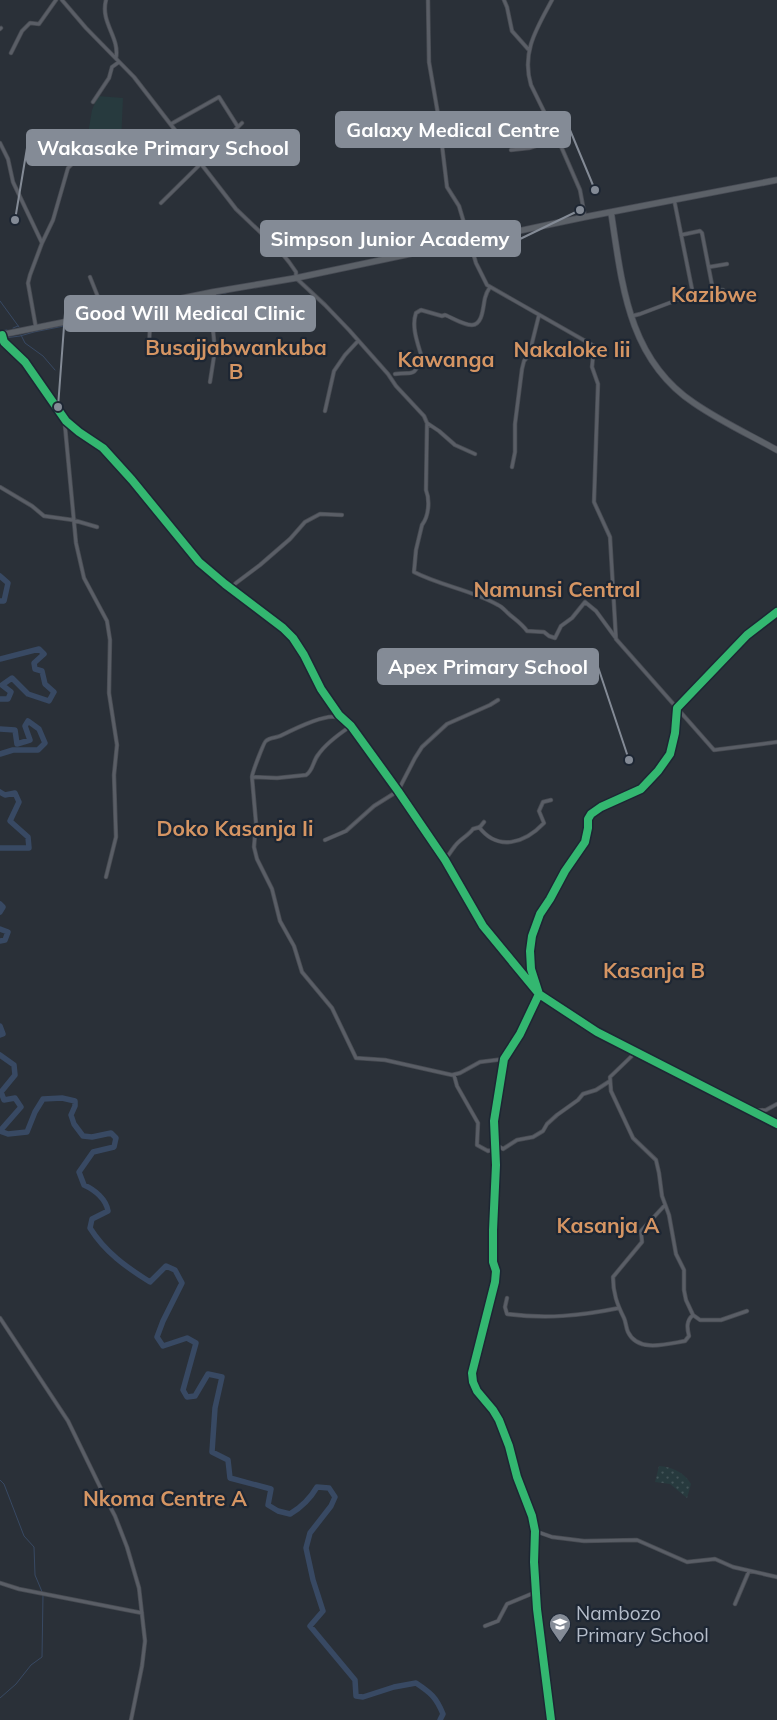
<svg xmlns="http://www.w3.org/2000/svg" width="777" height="1720" font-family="Mulish,sans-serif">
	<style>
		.grass { fill: url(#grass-dots) }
		.pitch { fill: #273a3e }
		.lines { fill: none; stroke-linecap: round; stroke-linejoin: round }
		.stream { stroke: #384963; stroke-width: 1 }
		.river { stroke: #384963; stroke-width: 5.5 }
		.street-casing { stroke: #484c53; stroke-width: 4.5 }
		.primary-casing { stroke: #484c55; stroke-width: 7 }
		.street { stroke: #5a5e66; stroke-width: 3 }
		.primary { stroke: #5c6168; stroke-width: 5.5 }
		.cycleway-casing { stroke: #1d2633; stroke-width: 11 }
		.cycleway { stroke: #33b770; stroke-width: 8 }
		.labels { text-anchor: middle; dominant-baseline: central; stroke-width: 4.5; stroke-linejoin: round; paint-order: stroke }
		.poi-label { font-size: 19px; fill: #b4bcc9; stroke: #1d2633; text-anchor: start }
		.quarter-label { font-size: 21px; font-weight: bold; fill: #d59563; stroke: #1d2633 }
		.leader { fill: none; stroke: #848b96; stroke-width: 2 }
		.callout-dot { fill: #848b96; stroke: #1d2633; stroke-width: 2 }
		.callout { fill: #848b96; stroke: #848b96; stroke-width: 2 }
		.callout-label { font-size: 20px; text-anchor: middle; font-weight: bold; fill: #fff }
	</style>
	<defs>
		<pattern id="grass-dots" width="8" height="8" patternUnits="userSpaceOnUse" patternTransform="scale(1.25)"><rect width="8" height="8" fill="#273a3e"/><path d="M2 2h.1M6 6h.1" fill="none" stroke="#445559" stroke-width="1.8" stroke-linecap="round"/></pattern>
	</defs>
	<rect width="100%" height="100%" fill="#2a3038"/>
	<path class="grass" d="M659,1466C672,1467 684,1472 691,1484L687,1498L670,1484L655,1482Z"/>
	<path class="pitch" d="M98,96L123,98L121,143C113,147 97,141 87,140L92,110Z"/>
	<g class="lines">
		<path class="stream" d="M218,294L226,293
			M0,301L19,327
			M153,308L213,296
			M13,328L18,326
			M1,331L7,330
			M21,335L25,343L43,356L55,370
			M5,338L20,336L34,332L148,309
			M0,1480L4,1484L24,1536L34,1547L35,1575L43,1594L42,1657L31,1665L16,1684L0,1698"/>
		<path class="river" d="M0,576L8,583L4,601H0
			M0,659L39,649L44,654L34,663L35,669L42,671L45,684L54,692L49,701L28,694L12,678L2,685L11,692L8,699H0
			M0,729L15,730L17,744L30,740L25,726L28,721L39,729L45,743L38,750H13L0,754
			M0,792L5,795L15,793L19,802L10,821L28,837L29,848H0
			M0,904L3,907L0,912
			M0,929L8,932L5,940L0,941
			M0,1026L3,1034L0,1035
			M0,1055L14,1065L15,1075L1,1092L4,1100L15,1098L21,1107L0,1131L8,1134L27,1132L35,1112L43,1099L62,1098L75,1101V1106L71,1115L74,1124L83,1136L92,1137L111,1133L116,1138L114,1147L93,1152L79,1172L84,1185C95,1190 106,1199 108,1211L92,1219L90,1228C105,1252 126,1267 150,1282L166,1266L175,1270L182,1283L163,1321L157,1337L163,1346L187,1338L196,1343L183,1390L187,1397L195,1396L208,1374L222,1377L215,1408L212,1452L228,1460L230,1478L271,1489L268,1505L278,1511L290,1514C302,1507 310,1499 317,1487L329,1488L335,1497L331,1506L310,1533L306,1548L313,1580L323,1611L310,1626L355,1680L356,1696L363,1697L394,1687L416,1683C431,1693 436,1697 443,1714L440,1720"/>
		<g class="street-casing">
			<path id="street" d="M62,0L86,28L134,77L236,209L280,251L289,262L296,272V278L325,305L349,330L388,374L396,386L424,416L427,423L439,431L455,445L475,454
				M106,0C100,23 120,37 116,58
				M428,0L429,62L439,120L447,187L459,206L476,263L487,285L594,346L592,367L598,384L594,502L610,537L616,639L714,750L777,742
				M504,0L507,7L512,31L528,49
				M552,0C537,28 521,52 531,85L560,144L580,190L585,217
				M0,29L1,28
				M11,53L22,31L30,23L39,24L56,0
				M93,102L109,78L112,67L119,62
				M171,124L219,97L238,127
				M0,143L8,159L13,182L42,243L30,275L28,283L36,328
				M511,150L529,148L542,144L557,137
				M161,203L242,123
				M681,235L700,231L702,233L713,290H723L725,295
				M42,243L53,220L68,168L72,164
				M709,267L727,264
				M90,277L98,297L101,314
				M632,316L640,314L693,294L674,199
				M2,335L4,342L25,362L66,421L79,432L103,448L132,480L199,562L225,584L283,628L293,638L304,655L321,689L339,715L351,726L398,791L445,860L483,926L539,994L597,1032L777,1124
				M149,346L151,305
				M395,374C414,371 412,379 422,358C418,344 411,327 416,313L421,310L442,316L445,315C453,318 463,325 472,325C483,325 483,306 485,298C486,294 488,290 490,287
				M210,382L215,350L213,330L219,314L216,298L213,292
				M325,411L334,371L345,355L358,341
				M66,421L65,426L76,543L84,578L107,621L110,640L109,693L117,745L114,775L116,837L106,877
				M427,424L426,490C430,500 429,516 422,525L416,550L414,572C441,586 472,590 498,605C503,607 506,612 510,615C516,620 522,624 527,631L544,632L549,636L555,638L561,626L572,618L585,602L596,611L615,637
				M512,467L515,452V424L522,369L524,361L529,355L539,315
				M0,487L32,506L44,516L73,520L97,527
				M231,588L236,583L260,565L290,539L305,522L320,514L342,515
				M351,726C339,734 326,743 318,755C313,761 313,771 306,775L277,778L252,777L256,823L254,847L257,859L272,889L280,921L294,946L302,972L332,1008L356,1058L385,1060L452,1075L460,1073L480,1062L504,1059
				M252,777C252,773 264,742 266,741C270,737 276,738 280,736C292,730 323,714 336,717L339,715
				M479,827C498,852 525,843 544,823L539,811L543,802L551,800
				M325,840L346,831L374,806L398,791L415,758L422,747L447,724L490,705L498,700
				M445,860C448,856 451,851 455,846C460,839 468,836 473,829L480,827L484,822
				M636,1052L610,1077L611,1091L633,1138L656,1160L659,1173L662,1196L669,1215L676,1254L684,1270V1290L686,1300L693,1315L700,1320H721L747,1311
				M454,1075L457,1086L478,1123L477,1145L488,1151L495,1149
				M749,1111L766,1110L777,1104
				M494,1143L503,1149L517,1140L533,1137L543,1131L547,1124L557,1115L578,1100L583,1094L596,1090L610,1081
				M665,1205L641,1231L642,1242L613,1277C613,1293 617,1304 624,1318C626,1322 626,1328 628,1332C638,1353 667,1344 685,1341L689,1336C687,1328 686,1321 693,1315
				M507,1298L505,1307L507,1314C546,1319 580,1316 619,1308
				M0,1318L68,1421L104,1495L115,1516L127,1547L139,1588L145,1641L142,1666L131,1720
				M535,1531L552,1537L584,1541L637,1540L687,1562L715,1559L733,1567L777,1577
				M0,1583L19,1589L142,1613
				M735,1604L749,1571
				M485,1626L498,1621L507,1604L536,1592
				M551,1720L537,1609L534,1562L535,1531L532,1516L517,1477L509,1446L499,1420L493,1410L477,1391L473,1382L472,1373L495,1282L496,1271L493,1262V1230L496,1165L494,1121L504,1059L520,1034L539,994L531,969L530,951L532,936L540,914L550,899L565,871L585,842L588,828V819L591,814L601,807L641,789L658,771L670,754L675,733L677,708L747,635L777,612"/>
		</g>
		<g class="primary-casing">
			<path id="primary" d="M611,212C622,284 628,359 694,403C720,421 750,435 777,450
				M0,335L213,292L296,278L585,217L777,180"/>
		</g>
		<use href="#street" class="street"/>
		<use href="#primary" class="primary"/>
		<g class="cycleway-casing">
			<path id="cycleway" d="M2,335L4,342L25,362L66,421L79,432L103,448L132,480L199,562L225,584L283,628L293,638L304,655L321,689L339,715L351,726L398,791L445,860L483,926L539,994L597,1032L777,1124
				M551,1720L537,1609L534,1562L535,1531L532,1516L517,1477L509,1446L499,1420L493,1410L477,1391L473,1382L472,1373L495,1282L496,1271L493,1262V1230L496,1165L494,1121L504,1059L520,1034L539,994L531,969L530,951L532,936L540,914L550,899L565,871L585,842L588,828V819L591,814L601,807L641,789L658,771L670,754L675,733L677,708L747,635L777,612"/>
		</g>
		<use href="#cycleway" class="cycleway"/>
	</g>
	<defs>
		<g id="school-pin" transform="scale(1.125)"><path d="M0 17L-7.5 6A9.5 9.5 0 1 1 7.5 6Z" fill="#848b96" stroke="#1d2633"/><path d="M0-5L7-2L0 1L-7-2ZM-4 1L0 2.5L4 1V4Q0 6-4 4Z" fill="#fff"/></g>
	</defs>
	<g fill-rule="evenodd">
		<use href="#school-pin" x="560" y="1624"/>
	</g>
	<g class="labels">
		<g class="poi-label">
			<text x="576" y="1613">Nambozo<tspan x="576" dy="22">Primary School</tspan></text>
		</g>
		<g class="quarter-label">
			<text x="714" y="294">Kazibwe</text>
			<text x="236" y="347">Busajjabwankuba<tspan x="236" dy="24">B</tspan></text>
			<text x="572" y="349">Nakaloke Iii</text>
			<text x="446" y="359">Kawanga</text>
			<text x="557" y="589">Namunsi Central</text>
			<text x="235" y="828">Doko Kasanja Ii</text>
			<text x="654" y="970">Kasanja B</text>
			<text x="608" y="1225">Kasanja A</text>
			<text x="165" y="1498">Nkoma Centre A</text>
		</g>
	</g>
	<path class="leader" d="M595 190L570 130M15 220L27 148M580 210L520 239M58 407L65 313M629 760L598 667"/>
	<g class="callout-dot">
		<circle cx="595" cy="190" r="5"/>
		<circle cx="15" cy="220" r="5"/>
		<circle cx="580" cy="210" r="5"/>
		<circle cx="58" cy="407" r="5"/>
		<circle cx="629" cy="760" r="5"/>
	</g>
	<g class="callout">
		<rect x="336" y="112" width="234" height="35" rx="5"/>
		<rect x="27" y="130" width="272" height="35" rx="5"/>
		<rect x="261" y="221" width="259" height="35" rx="5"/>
		<rect x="65" y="296" width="250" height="35" rx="5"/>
		<rect x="378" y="649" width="220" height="35" rx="5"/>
	</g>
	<g class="callout-label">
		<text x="453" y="137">Galaxy Medical Centre</text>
		<text x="163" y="155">Wakasake Primary School</text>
		<text x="390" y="246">Simpson Junior Academy</text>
		<text x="190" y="320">Good Will Medical Clinic</text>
		<text x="488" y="674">Apex Primary School</text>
	</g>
</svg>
